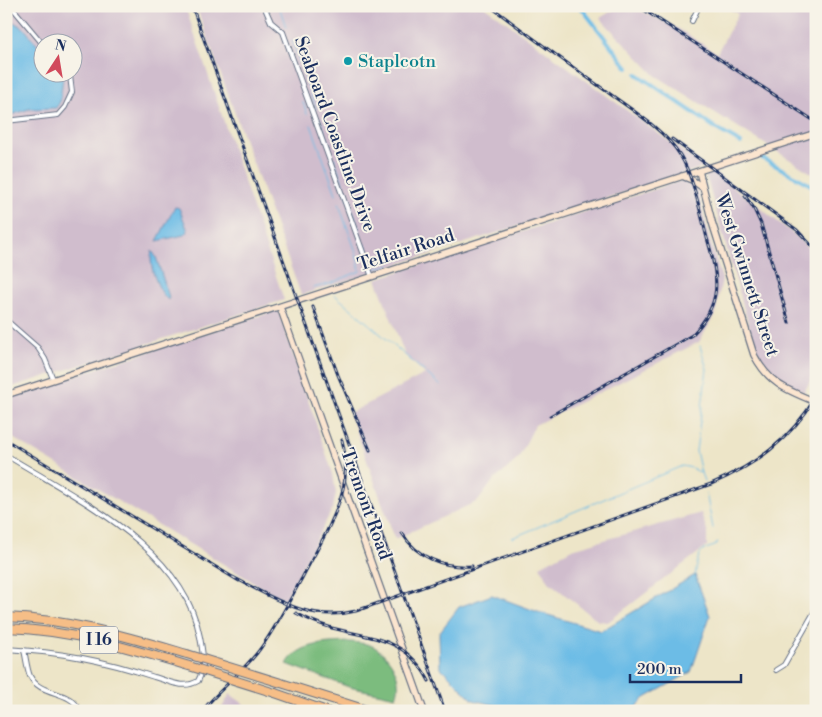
<svg xmlns="http://www.w3.org/2000/svg" width="822" height="717" font-family="'Libre Bodoni',serif">
	<style>
		.industrial { fill: #d0bdcd; fill-rule: evenodd }
		.forest { fill: #7bbc7e; stroke: #4b766e }
		.water { fill: #6cbce6; stroke: #4476a2 }
		.lines { fill: none; stroke-linecap: round; stroke-linejoin: round }
		.stream { stroke: #6cbce6; stroke-width: 1 }
		.canal { stroke: #6cbce6; stroke-width: 4 }
		.street-casing { stroke: #646f83; stroke-width: 6 }
		.secondary-casing { stroke: #646f83; stroke-width: 8 }
		.highway-casing { stroke: #646f83; stroke-width: 10 }
		.street { stroke: #fff; stroke-width: 4 }
		.secondary { stroke: #fbe5cf; stroke-width: 5.5 }
		.highway { stroke: #f6be87; stroke-width: 8 }
		.rail-casing { stroke: #1b2f5e; stroke-width: 3 }
		.rail { stroke: #f7f3e8; stroke-width: 1; stroke-dasharray: 4; stroke-linecap: butt }
		.highway-bridge-casing { stroke: #646f83; stroke-width: 10; stroke-linecap: butt }
		.highway-bridge { stroke: #f6be87; stroke-width: 8 }
		.culture-dot { fill: #0f9aa8; stroke: #f7f3e8; stroke-width: 2 }
		.labels { text-anchor: middle; dominant-baseline: central; stroke-width: 4; stroke-linejoin: round; paint-order: stroke }
		.shield { fill: #f7f3e8; stroke: #5d6a87; stroke-width: 1 }
		.shield-label { font-size: 16px; font-weight: bold; fill: #1b2f5e }
		.culture-label { font-size: 18px; fill: #0d838f; stroke: #f7f3e8; text-anchor: start }
		.street-label { font-size: 18px; fill: #1b2f5e; stroke: #f7f3e8 }
	</style>
	<rect width="100%" height="100%" fill="#f7f3e8"/>
	<filter id="ink" filterUnits="userSpaceOnUse"><feTurbulence type="fractalNoise" baseFrequency=".02" numOctaves="2"/><feDisplacementMap in="SourceGraphic" scale="10" xChannelSelector="R" yChannelSelector="G"/><feConvolveMatrix kernelMatrix="1 2 1 2 8 2 1 2 1" color-interpolation-filters="sRGB"/></filter>
	<filter id="wash" filterUnits="userSpaceOnUse"><feTurbulence type="fractalNoise" baseFrequency=".0096" numOctaves="4" result="noise"/><feDisplacementMap in="SourceGraphic" scale="20" xChannelSelector="R" yChannelSelector="G"/><feGaussianBlur stdDeviation="1.12" result="paint"/><feColorMatrix in="noise" values="0 0 0 0 0 0 0 0 0 0 0 0 0 0 0 0 0 1.4 0 .05"/><feComposite in="paint" operator="in"/></filter>
	<g filter="url(#wash)">
		<rect width="100%" height="100%" fill="#ede5c8"/>
		<path class="industrial" d="M6,6H185L284,300L6,389ZM42,42H72V72H42Z
			M196,6H484L704,167L301,295Z
			M620,6H631L679,29L717,53L738,14L725,6L816,7V176L655,75L600,18Z
			M711,170L795,235L816,256V371L804,392L787,385L776,376L764,362L755,347L706,176Z
			M684,180L693,183L698,191L709,237L722,279L715,315L699,342L535,425L518,459L493,481L478,501L395,539L350,413L425,374L405,355L376,279Z
			M278,310L333,474L336,493L333,508L285,599L265,589L6,434V398Z
			M701,513L707,531V546L608,622L598,621L549,582L540,566L572,549Z
			M230,694L244,704L240,711H220Z"/>
		<path class="forest" d="M351,642C358,643 368,643 374,647C390,655 404,679 396,697L349,687L287,664C299,642 329,643 351,642Z"/>
		<path class="water" d="M6,18L24,28L42,51V72L60,73L63,77L60,102L56,108L29,109L14,114L6,115Z
			M175,207L179,208L188,231L184,235L157,241Z
			M152,251L156,257L169,297L168,300C158,291 148,265 152,251Z
			M695,575L710,616L691,672L645,698L632,711H521L473,700L440,667L439,633L459,607L492,595L538,612L601,631Z"/>
		<g class="lines">
			<path class="stream" d="M279,6L286,27
				M292,41L316,109
				M303,102L307,114
				M320,119L330,147
				M311,125L336,194
				M334,158L360,232
				M365,244L374,269L390,265
				M313,288L329,284L360,271C357,248 345,226 339,203
				M335,295L440,385
				M700,346L707,369L696,451L701,473
				M706,493L713,528
				M512,538L682,466L692,468L701,473L704,481
				M695,575C699,558 695,551 715,546L718,542"/>
			<path class="canal" d="M580,6L628,68
				M637,74L720,131L741,143
				M762,158L816,188"/>
		</g>
	</g>
	<g filter="url(#ink)">
		<g class="lines">
			<g class="street-casing">
				<path id="street" d="M11,6L42,43
					M264,6L271,22L283,32L372,277
					M692,21L699,6
					M6,121L58,115L65,107L72,92L70,76L67,72
					M6,320L38,348L45,359L53,379
					M6,455C77,499 183,547 200,637C203,654 206,666 198,681C183,690 169,681 154,677C103,660 60,652 6,649
					M24,650C26,658 27,669 30,676C40,697 71,689 80,711
					M776,670L784,665L816,609"/>
			</g>
			<g class="secondary-casing">
				<path id="secondary" d="M699,171L712,222L754,355C769,384 787,390 816,402
					M682,176L692,180L702,187
					M280,307L424,711
					M6,395L816,133"/>
			</g>
			<g class="highway-casing">
				<path id="highway" d="M6,617C69,619 128,637 187,654
					M6,628C70,630 129,648 189,666
					M281,683L370,711
					M275,693L327,711"/>
			</g>
			<use href="#street" class="street"/>
			<use href="#secondary" class="secondary"/>
			<use href="#highway" class="highway"/>
			<g class="rail-casing">
				<path id="rail" d="M192,6L445,711
					M490,6C528,35 567,63 606,91C630,109 664,129 680,155C694,178 700,212 707,238C719,278 723,303 692,335L550,416
					M638,6L816,122
					M672,139L797,230L816,250
					M745,196L753,207L761,224L789,323
					M313,307L338,375L370,450
					M6,440L239,581
					M402,533C417,558 444,568 472,566
					M233,577C274,598 309,623 356,611L711,484C757,464 789,441 816,397
					M296,613C307,619 319,624 332,628C373,639 406,637 429,681
					M202,711C219,690 240,674 257,653C275,630 288,603 302,578C317,549 335,521 343,489C347,473 346,456 342,440"/>
			</g>
			<use href="#rail" class="rail"/>
			<g class="highway-bridge-casing">
				<path id="highway-bridge" d="M187,654L281,683
					M189,666L275,693"/>
			</g>
			<use href="#highway-bridge" class="highway-bridge"/>
		</g>
	</g>
	<circle class="culture-dot" cx="348" cy="61" r="5"/>
	<g class="labels">
		<rect class="shield" x="80" y="626.5" width="38" height="27" rx="4"/>
		<g class="shield-label">
			<text x="99" y="640">I 16</text>
		</g>
		<g class="culture-label">
			<text x="358" y="61">Staplcotn</text>
		</g>
		<g class="street-label">
			<text transform="translate(335 134) rotate(70)">Seaboard Coastline Drive</text>
			<text transform="translate(406 250) rotate(-18)">Telfair Road</text>
			<text transform="translate(747 275) rotate(72)">West Gwinnett Street</text>
			<text transform="translate(366 504) rotate(70)">Tremont Road</text>
		</g>
	</g>
	<rect width="822" height="717" fill="none" stroke="#f7f3e8" stroke-width="25"/>
	<g transform="translate(58 58) rotate(12)"><circle r="24" fill="#f7f3e8" stroke="#9fa5b1"/>
	<path d="M0-4L9 19L0 12L-9 19Z" fill="#d1495b"/>
	<text y="-8" font-size="14" font-weight="bold" text-anchor="middle" fill="#1b2f5e">N</text>
	</g>
	<path d="M630 674v8h111v-8" fill="none" stroke="#1b2f5e" stroke-width="2.5"/>
	<text x="637" y="674" font-size="15" fill="#1b2f5e" stroke="#f7f3e8" stroke-width="4" paint-order="stroke">200 m</text>
</svg>
